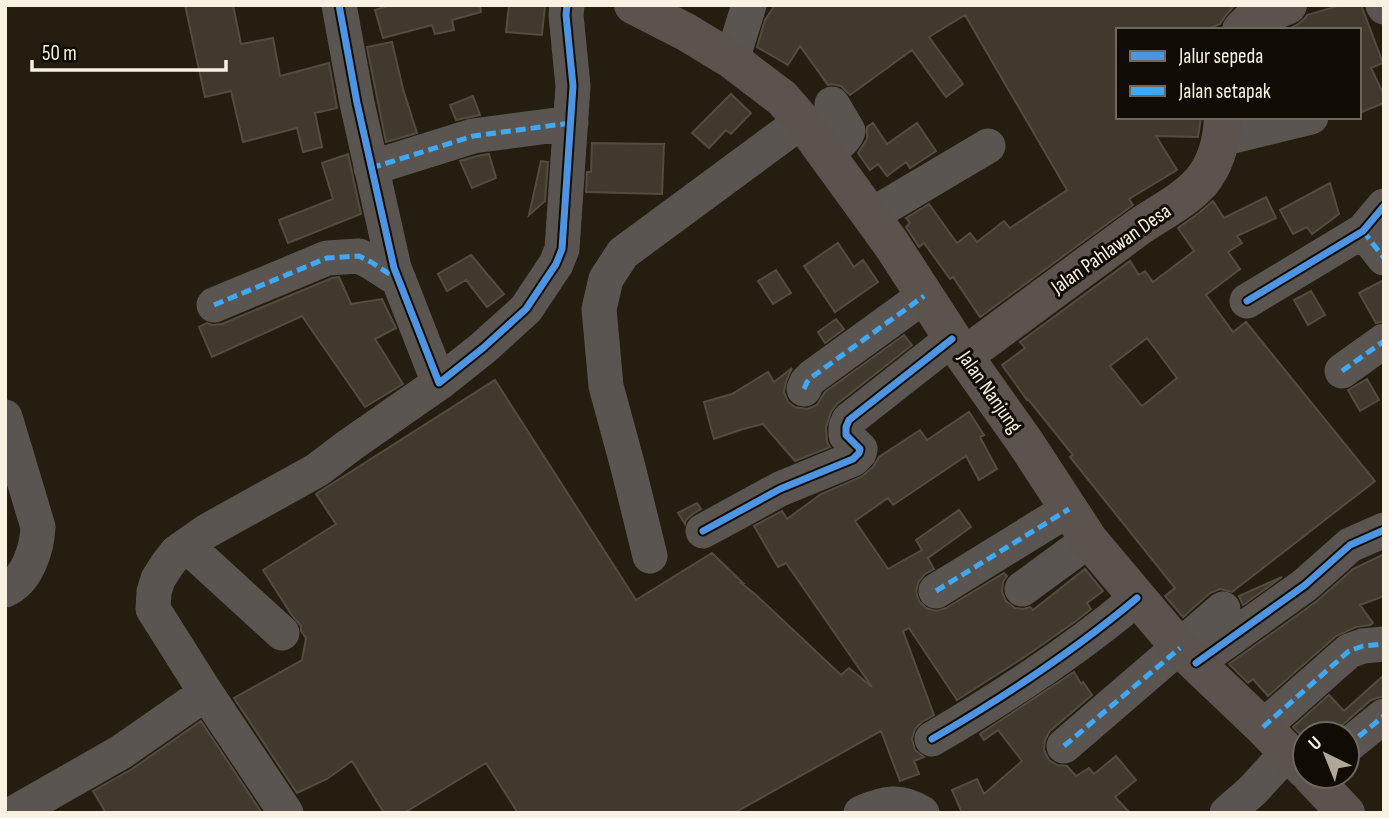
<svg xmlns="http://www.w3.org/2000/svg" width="1389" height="818" font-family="'Sofia Sans Condensed',sans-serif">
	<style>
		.building { fill: #3f392e; stroke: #524c41; stroke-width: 2; fill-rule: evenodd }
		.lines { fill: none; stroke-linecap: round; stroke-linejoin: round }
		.minor { stroke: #5a5551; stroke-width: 35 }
		.major { stroke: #5b544e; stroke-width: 38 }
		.quiet { stroke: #3fa9f5; stroke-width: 5; stroke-dasharray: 10 5; stroke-linecap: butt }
		.cycleway-casing { stroke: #100b03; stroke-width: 11 }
		.cycleway { stroke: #4d94e3; stroke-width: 7 }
		.labels { text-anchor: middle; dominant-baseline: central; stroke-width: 6; stroke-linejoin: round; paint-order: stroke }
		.street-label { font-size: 21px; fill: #f9f2e3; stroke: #100b03 }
	</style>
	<rect width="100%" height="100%" fill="#241e10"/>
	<path class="building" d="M185,5H233L241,44L273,38L280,76L329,63L337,108L315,113L322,147L303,152L297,128L243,142L231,91L205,97Z
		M391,5H480L481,12L452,20L454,30L435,34L432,25L383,38L375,10Z
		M509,5H545L542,35L506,32Z
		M775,5H1235L1226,15L1220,24L1205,30H1118V117H1201L1198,137L1156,136L1177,170L1129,199L1133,205L980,317L953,277L950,279L924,243L919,247L906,227L910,223L906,218L929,204L957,243L970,233L977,242L1004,221L1010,228L1067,190L965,15L929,37L963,84L946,97L912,50L850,95L841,86L832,84L828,85L800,46L788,65L757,47L765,20Z
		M1341,5H1361L1383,63L1371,68L1384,95V103L1359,113V30H1286L1297,25L1305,18L1307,15Z
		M392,42L403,89L417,133L386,142L367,47Z
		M731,94L751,113L731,134L726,130L709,148L692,133Z
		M473,96L480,115L456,120L450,105Z
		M873,123L887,144L917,123L936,151L910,168L906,162L887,176L878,164L870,170L858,153L867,139V127Z
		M592,143L664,144L662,194L586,192L587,172H591Z
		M348,154L361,214L288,243L279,220L333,199L322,163Z
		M489,154L496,178L472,188L460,161L477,156Z
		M541,161L548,162L545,201L529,215Z
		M1330,183L1339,214L1312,234L1307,227L1293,234L1280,210Z
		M1266,197L1276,218L1237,236L1242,243L1228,252L1240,269L1206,295L1233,332L1246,322L1375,481L1232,592L1220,589L1210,593L1183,617L1165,596L1175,588L1070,457L1073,455L1028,399L1027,400L1002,365L1025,348L1020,342L1130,261L1139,275L1145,271L1153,282L1194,251L1178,228L1199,213L1213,201L1224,218ZM1147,338L1177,378L1142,406L1110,366Z
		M838,243L854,267L863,260L878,282L835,312L804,266Z
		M471,255L504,294L487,307L466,280L447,291L438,274Z
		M776,270L791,293L773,304L758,281Z
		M339,277L351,304L382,299L396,328L375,339L403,384L365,407L302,316L212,357L199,327L207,323L212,325L222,324L332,278Z
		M1384,280V321L1376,323L1359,293Z
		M1311,291L1325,315L1308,325L1294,300Z
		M836,319L844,329L825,343L818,332Z
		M904,335L912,345L837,404L831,412L826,427L827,442L830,447L795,461L763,424L743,429L714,439L704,402L732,394L768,372L774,382L792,368L786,381L784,392L788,402L795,407L807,409L817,405L825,392Z
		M1367,379L1379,400L1360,411L1348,390Z
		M495,380L636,600L712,553L743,583H741L756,595L841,675L849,668L872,687L786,563L778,567L754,526L782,511L787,519L821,494L861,477L873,467L879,457L920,430L927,440L969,412L984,435L980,437L997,469L979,480L966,456L893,505L888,498L855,521L888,569L922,550L916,540L959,510L971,527L928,558L934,569L925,574L919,581L916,591L919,601L926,608L936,611L946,608L1004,573L1007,576L1003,582L1002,592L1006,601L1015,608L1023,609L1030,607L1033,610L1085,569L1103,591L1087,603L1091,609L1076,621L1026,656L957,700L909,628L903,631L934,715L922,722L915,729L912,739L915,750L924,757L914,761L919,774L900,781L881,731L734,813H518L486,763L404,813H384L352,761L327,779L297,793L234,698L302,660L306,638L301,631V626L291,614L263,570L336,524L316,494Z
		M697,503L701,509L693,514L686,520L685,524L678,513Z
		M1384,554V596L1360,605L1373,623L1370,625L1356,627L1336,636L1268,696L1253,679L1248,683L1229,664L1317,601L1353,569Z
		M1282,577L1243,605L1239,596Z
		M1074,672L1081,684L1083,682L1092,695L1050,731L1045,740L1044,750L1049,760L1057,765L1067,766L1076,776L1089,768L1094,774L1116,756L1136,780L1115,797L1130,813H962L952,790L977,779L984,794L1022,761L998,730L984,740L980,734Z
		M1384,675V696L1371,700L1332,734H1305V739L1293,727L1329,695L1344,711Z
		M201,721L260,810L255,813H106L93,791L132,769Z"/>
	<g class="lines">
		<path class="minor" d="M339,5L357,103L394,268L439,383
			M1383,5L1384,7
			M732,60L749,5
			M1221,139L1311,117
			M825,153C833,147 845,141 848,131L832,104
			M371,168L473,136L571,123
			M870,216L988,146
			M1363,231L1384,258
			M1247,301L1363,231L1384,206
			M214,305L327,258L359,256L371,262L399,280
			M1342,371L1384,341
			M804,389L807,382L812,377L924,296
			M5,417L38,527C37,549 27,581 5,590
			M703,531L780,489L853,459L859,453L860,449L846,435V427L849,420L952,339
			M187,546L282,633
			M650,556L628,467L606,386L599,309L606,279L623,253L802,121
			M1022,589L1089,540
			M936,591L1069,509
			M1196,663L1305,585L1350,545L1384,530
			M1263,727L1349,651L1363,646L1384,644
			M932,739C1004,697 1073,652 1137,598
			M1064,746L1223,609
			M1347,746L1384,716
			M14,813L121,752L206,693
			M286,813L206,693L153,609L154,592L158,579L167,565L177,552L207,531L317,470L350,445L439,383L483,348L526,309L556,264L562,249L573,86L566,15L567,5
			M861,813C884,803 900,799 922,813
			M1227,813L1253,790L1288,752"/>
		<path class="major" d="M633,5L686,32L732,60L782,98L802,121L892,245L964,356L1025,442L1089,540L1180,648L1263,727L1305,770
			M1241,30L1249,22L1288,5
			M964,356C1021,314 1079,271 1136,229C1158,213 1183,202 1201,182C1216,164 1222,140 1223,117
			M1311,776L1346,813"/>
		<path class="quiet" d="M1383,5L1384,7
			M371,168L473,136L571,123
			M1363,231L1384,258
			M214,305L327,258L359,256L371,262L397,279
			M1342,371L1384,341
			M804,389L807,382L812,377L924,296
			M936,591L1069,509
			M1263,727L1349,651L1363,646L1384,644
			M1064,746L1180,648
			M1347,746L1384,716"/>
		<g class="cycleway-casing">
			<path id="cycleway" d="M339,5L357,103L394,268L439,383L483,348L526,309L556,264L562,249L573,86L566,15L567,5
				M1247,301L1363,231L1384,206
				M703,531L780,489L853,459L859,453L860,449L846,435V427L849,420L952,339
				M1196,663L1305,585L1350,545L1384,530
				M932,739C1004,697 1073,652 1137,598"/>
		</g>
		<use href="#cycleway" class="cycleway"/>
	</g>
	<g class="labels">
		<g class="street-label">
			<text transform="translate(1111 249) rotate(-35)">Jalan Pahlawan Desa</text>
			<text transform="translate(990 392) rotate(55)">Jalan Nanjung</text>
		</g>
	</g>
	<rect width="1389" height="818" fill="none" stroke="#f9f2e3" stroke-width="14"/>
	<rect x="1116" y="28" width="245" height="91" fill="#100b03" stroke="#6d675d" stroke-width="2"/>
	<rect x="1130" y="51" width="35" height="10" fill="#4d94e3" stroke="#6d675d" stroke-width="2"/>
	<text x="1179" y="63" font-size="21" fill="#f9f2e3">Jalur sepeda</text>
	<rect x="1130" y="86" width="35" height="10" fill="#3fa9f5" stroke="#6d675d" stroke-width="2"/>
	<text x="1179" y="98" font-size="21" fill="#f9f2e3">Jalan setapak</text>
	<g transform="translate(1326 755) rotate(317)"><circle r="33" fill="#100b03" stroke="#6d675d" stroke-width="2"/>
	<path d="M0-5L12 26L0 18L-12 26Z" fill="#aea899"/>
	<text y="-10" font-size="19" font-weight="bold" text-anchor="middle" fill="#f9f2e3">U</text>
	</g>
	<path d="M32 60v10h194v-10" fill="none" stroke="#f9f2e3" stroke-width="3.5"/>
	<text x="42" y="60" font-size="21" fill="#f9f2e3" stroke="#100b03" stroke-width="5" paint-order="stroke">50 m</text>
</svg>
